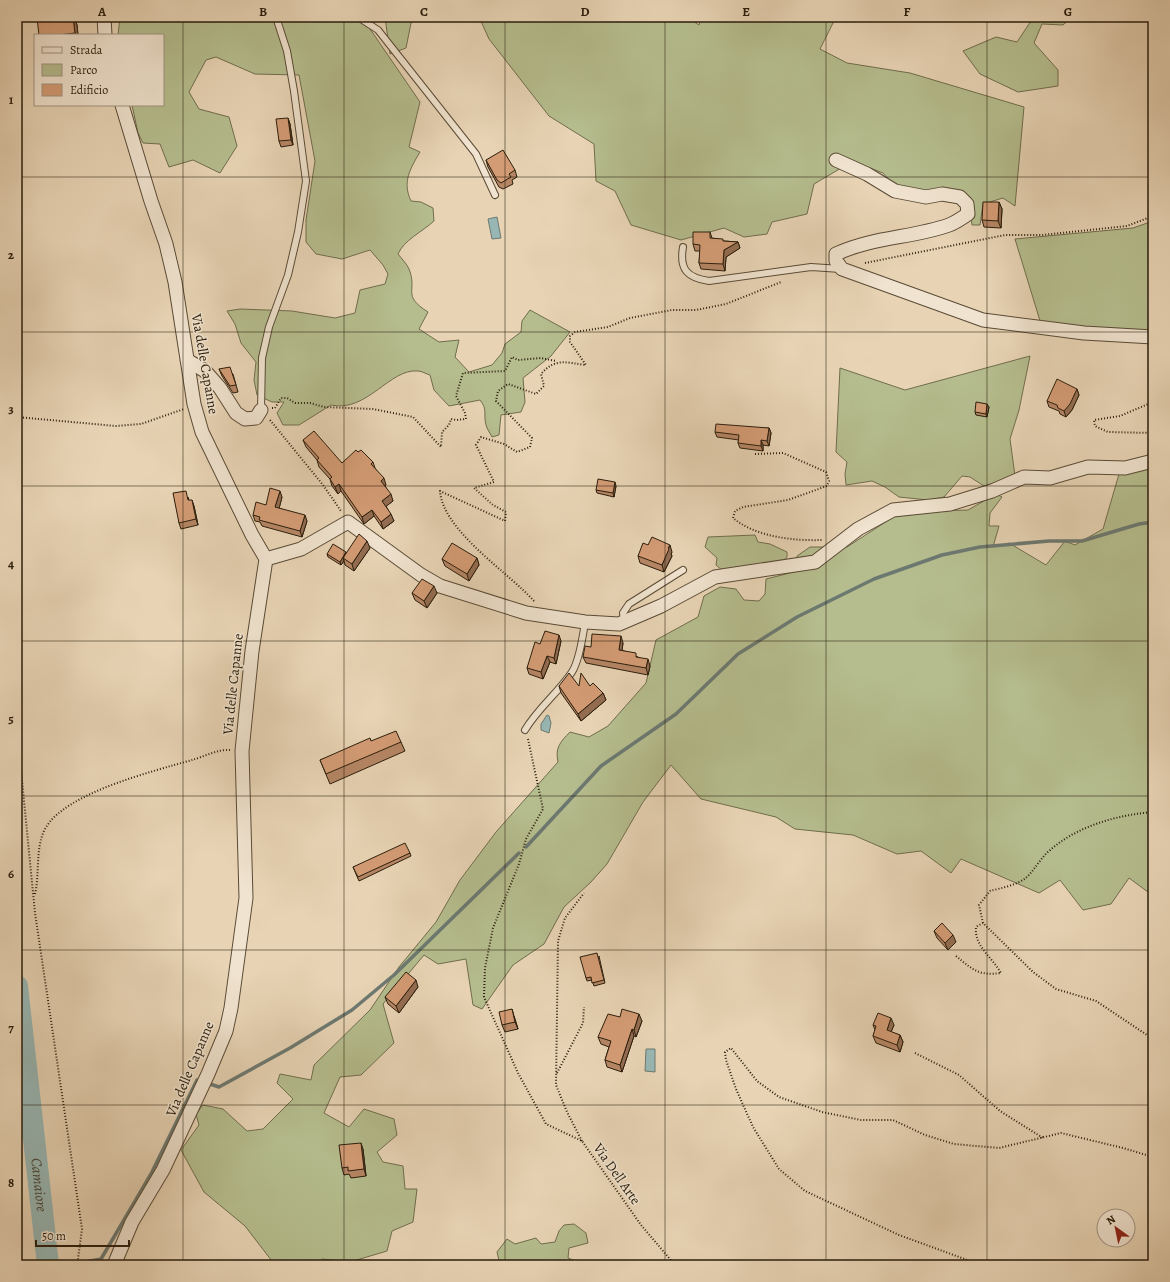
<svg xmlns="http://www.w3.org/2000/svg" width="1170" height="1282" font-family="Alegreya,serif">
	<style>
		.green { fill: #b5bd8e; stroke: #706d4d }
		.water { fill: #98b7b4; stroke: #6c7971 }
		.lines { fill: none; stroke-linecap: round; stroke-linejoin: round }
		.stream { stroke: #6c7971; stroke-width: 3.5 }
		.river { stroke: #98b7b4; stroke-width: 22 }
		.lane-casing { stroke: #5a4b36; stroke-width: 8 }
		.street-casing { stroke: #5a4b36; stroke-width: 15 }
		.path { stroke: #2a1d0c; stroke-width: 2; stroke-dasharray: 1 2; stroke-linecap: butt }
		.lane { stroke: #f0e3cf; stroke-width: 6 }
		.street { stroke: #f0e3cf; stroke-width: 13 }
		.wall { fill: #b68665; stroke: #2a1d0c }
		.shaded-wall { fill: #946d52; stroke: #2a1d0c }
		.building { fill: #d49c75; stroke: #2a1d0c }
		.grid { fill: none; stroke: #2a1d0c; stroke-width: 1; stroke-opacity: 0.55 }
		.labels { text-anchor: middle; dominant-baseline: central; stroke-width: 3; stroke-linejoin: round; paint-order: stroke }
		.street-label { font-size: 14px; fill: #2a1d0c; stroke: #f0e3cf }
		.water-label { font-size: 15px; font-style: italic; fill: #4b4b3e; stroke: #f0e3cf }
		.neatline { fill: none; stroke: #2a1d0c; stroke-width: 1.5 }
		.grid-label { font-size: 13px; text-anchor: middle; font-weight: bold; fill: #2a1d0c }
	</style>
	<rect width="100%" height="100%" fill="#e8d4b5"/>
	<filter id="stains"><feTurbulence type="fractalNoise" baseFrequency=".005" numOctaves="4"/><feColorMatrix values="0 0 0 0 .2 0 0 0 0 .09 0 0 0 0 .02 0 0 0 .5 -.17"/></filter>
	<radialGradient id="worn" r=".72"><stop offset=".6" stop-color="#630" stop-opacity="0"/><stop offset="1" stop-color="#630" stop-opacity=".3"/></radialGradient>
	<path class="green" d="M120,17H372L370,29L420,102L409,147L420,152C410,169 402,182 411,201L421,202L433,208L434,221C422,232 404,240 398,254C401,258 407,264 409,269C418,291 401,295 428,312L419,329L439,342L459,340L455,357L469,372L492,365L502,353L505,344L521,332L522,321L530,310L570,332L551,356L523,378L525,402L521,412L501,415L499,435L492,437C490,433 487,429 486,425C483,414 488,410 480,400L449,406L434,390L430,375C426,374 422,371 418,371C390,368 367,413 331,405L299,425H283L277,413L284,402H272L257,395L254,380L256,362L241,343L235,324L227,311L240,309L292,311L335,318L355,313L360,290L385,284L388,274L383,265L370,250L342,259L316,254L306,242V220L315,161L299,75L255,74L216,57L206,60L189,92L199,109L229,117L237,146L220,173L193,160L169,167L160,144L143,143L138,133L132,105H163V35H118Z
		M385,17H420L411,23L406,48L390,54Z
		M479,17H687L699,25L701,17H836L820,49L847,63L910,73L1024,107L1015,206L1003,198L983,204L980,225H972L969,199L896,188L883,173L862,165L848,164L814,184L807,214L772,222L767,234L744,237L724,228L681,240L631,225L615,191L596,181L594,144L549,116L489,39Z
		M1031,17H1072L1063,25L1042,24L1034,43L1058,70V86L1018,92L980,74L963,51L996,37L1017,42L1033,18Z
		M1153,221V334L1041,324L1015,239L1133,228Z
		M1030,356L1019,410L1010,439L1015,476L984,486L970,477L962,476L944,497L928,500L899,497L885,487L872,481L846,485L845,474L847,462L836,452L840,368L905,390Z
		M1153,467V902L1152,895L1129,878L1111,904L1083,910L1060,880L1039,893L961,859L951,873L921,851L897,854L853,835L795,829L776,817L701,799L671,765L643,802L607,864L591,882L564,907L544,944L513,965L482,1009L473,1005L466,959L438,964L424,955L383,1004L394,1043L361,1075L340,1077L324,1113L349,1127L364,1109L394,1119L397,1135L377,1152L383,1162L403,1166L405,1189H417L413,1222L392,1231L387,1251L350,1262L322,1259L318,1265H275L245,1226L204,1192L181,1150L199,1125L196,1114L203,1105L223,1109L247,1131L263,1129L293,1099L277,1083L280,1074L311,1080L314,1065L370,1010L399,967L436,922L460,880L496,832L558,762C555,748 560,742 570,732L589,737L608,726L646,683L656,640L698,617L704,596L720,587L736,589L744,600L759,601L765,594L766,579L798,571L797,556L810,547H847L901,512L968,510L996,494L1002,497L990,513L989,526H999L993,547L1009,543L1046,565L1065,541L1075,545L1103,529L1119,474Z
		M755,535L758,542L770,544L787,552V557L776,571H723L716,565L717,558L705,547L708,537Z
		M574,1224L586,1233L588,1243L569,1248L568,1258L585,1265H500L497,1252L507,1239L515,1244L536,1238L541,1244L555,1242L559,1231L564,1225Z"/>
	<path class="water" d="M497,217L501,238L492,239L488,219Z
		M547,715L549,716L551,723L549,733L541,730V724Z
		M646,1049H655V1072L645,1071Z"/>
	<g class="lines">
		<path class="stream" d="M526,847L601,766L676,714L738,654L797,617L874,579L942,555L980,547L1049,541H1082L1139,524L1153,522
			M207,1083L219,1087L290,1048L352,1010L394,975L519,853
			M68,1265L101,1259L151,1174L197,1080L201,1081"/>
		<path class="river" id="s1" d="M17,986L48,1265"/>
		<g class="lane-casing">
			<path id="lane" d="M358,17L378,30L476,154L495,195
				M683,247C679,270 688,278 709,281L811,267L841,269
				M261,410L262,358L269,327L288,275L298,232L306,181L294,91L287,51L276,17
				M624,622L623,613L629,604L683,570
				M525,730C538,708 558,693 572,672C579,661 583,636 585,622"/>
		</g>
		<g class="street-casing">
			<path id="street" d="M104,17L105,35
				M836,160L867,174L895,191L926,197L942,194L960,197L967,204L968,214C962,218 955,223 949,225C912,238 872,237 836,254V261L842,269L983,320L1084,333L1153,337
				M187,360L205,371L220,388L236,413L245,419L256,418L261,410
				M266,559L301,549L348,522L421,575L440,586L526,613L585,622L619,624L661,606L715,577L815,562L858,529L893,510L950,504L992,491L1024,477L1050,478L1088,467L1125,468L1153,461
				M114,1265L132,1222L163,1170L208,1074L226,1031L231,1008L246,898L242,751L252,651L266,559L252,535L202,432L194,404L175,282L166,244L151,201L122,105"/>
		</g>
		<path class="path" d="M865,263L1005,235H1042L1127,226L1153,216
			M1153,402L1120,416L1094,420L1095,426L1108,432L1153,433
			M272,408H275L281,398H287L295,403H310L324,407L373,409L413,417L441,447L442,432L449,425L451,419L456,420L466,419L465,413L456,396L463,373L505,371L512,357L518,360L541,358L556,361
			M17,417L116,426L141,424L184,409
			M270,420L323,485L341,511
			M755,454L783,453L826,472L829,481L827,486L788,500L743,507L735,511L733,518C756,537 793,541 823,540
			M534,601C508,572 443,531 440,491L505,521L506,512L493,505L474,488L494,482L476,445L481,437L504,444L517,452L530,447L532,438L496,401L498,391L508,384L536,394L544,386L541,374C556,357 567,363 586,365L570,342V336L575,332L608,327L630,318L672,310H696L726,304L781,282
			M17,729L35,913L82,1229L78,1259L75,1265
			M528,739L543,809L526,839L519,864L493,928L485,968L484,997L518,1073L546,1124L582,1141L641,1225L675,1265
			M35,894C40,873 35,848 45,829C64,793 154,771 192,760C203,757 218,749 230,750
			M983,923L979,905L990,891C1001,888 1018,885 1027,877C1035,869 1040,859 1049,851C1077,826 1117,815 1153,812
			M956,956C973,970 979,976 1001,973C992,957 974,946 976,927L983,923L1033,972L1056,989L1096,1001L1153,1039
			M915,1053L959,1075L1000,1111L1043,1138
			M557,1073L583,1023L584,1007
			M582,1141L567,1112L556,1085L558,941L565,918L584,893
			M981,1265L899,1235L805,1191L779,1169L753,1127L736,1089L726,1060L725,1052L731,1048L757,1081L779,1097L822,1112L861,1120H893L925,1135L954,1144L999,1148L1061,1133L1123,1148L1153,1157"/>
		<use href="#lane" class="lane"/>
		<use href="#street" class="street"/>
	</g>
	<path class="wall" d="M46,17H74L77,25L78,35H39Z
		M288,118L290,124L293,145L281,147L279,141Z
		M486,160L515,170L517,177L512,180L513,184L503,189L499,187L488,167Z
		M999,202L1002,209L1001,228L984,227L982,220Z
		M710,232L712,238L724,241L738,242L740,248L726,257L725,271L701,269L699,263L700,251H695L693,244Z
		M219,369L233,374L238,392L233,393L222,376Z
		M1077,389L1079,395L1072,410L1066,417L1060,414L1059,411L1049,407L1047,401Z
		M989,407L987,417L976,415L975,412Z
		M769,428L771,433L769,446L763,445V451L740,448L738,443L739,440L717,437L715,432Z
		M303,440L342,463L358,452L373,462L375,468L386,485L385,486L393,501L386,506L394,521L383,529L374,516L364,524L341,491L338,494L332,486L330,479L319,467L317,460L306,447Z
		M616,486L614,497L597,493L596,490Z
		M188,497L189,500L194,506L198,525L181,529L179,523Z
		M282,497L279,508L307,521L302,537L262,526L260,522L255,521L253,515L266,505Z
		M648,545L672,552L671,554L672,556L664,572L640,563L638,556Z
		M370,548L354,571L345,565L344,561L341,565L328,557L327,554L346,553Z
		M477,558L479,565L469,581L445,566L442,559Z
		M412,593H437L427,608L415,600Z
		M561,641L556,664L550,662L543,679L529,674L527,668L540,644Z
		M623,643L622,650L638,657L650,666L648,675L586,663L583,657L591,647Z
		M559,686H590L603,693L606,700L581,721L561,693Z
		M371,741L401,742L405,751L330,784L320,760Z
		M410,853L411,856L359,881L353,867Z
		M934,931L956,942L948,950L937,938Z
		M599,956L605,983L594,986L592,980L587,981L586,978Z
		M418,987L399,1013L388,1004L385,997Z
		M514,1016L518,1029L505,1032L502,1025Z
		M620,1017L642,1021L636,1037L634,1036L622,1072L607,1067L605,1060L609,1047L601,1044L598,1037Z
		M873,1025H894L891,1032L900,1035L903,1042L900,1052L876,1043L873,1036L875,1030Z
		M363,1149L366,1176L351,1178L349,1174L344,1175L342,1168Z"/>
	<path class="shaded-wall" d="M73,17H74L77,25L78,35H76L75,33Z
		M288,118L290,124L293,145L291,140Z
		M999,202L1002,209L1001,228L998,221Z
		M738,242L740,248L726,257L725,271L723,264L724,250Z
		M1077,389L1079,395L1072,410L1066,417L1064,411Z
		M987,404L989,407L987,417L986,414Z
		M769,428L771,433L769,446L767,441Z
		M761,440L763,445V451L761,446Z
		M384,478L386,485L383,488L381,481Z
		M615,482L616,486L614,497L613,493Z
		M339,484L341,491L338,494L335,487Z
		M280,491L282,497L278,513L275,507Z
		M391,494L393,501L384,508L382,501Z
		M192,500L194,506L198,525L196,519Z
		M372,510L374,516L364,524L362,517Z
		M391,514L394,521L383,529L381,522Z
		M305,515L307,521L302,537L300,531Z
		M367,541L370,548L354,571L352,564Z
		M670,545L672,552L671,554L672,556L664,572L662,565Z
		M346,552L343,558L344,561L341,565L340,562Z
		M477,558L479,565L469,581L467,574Z
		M434,586L437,593L427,608L424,601Z
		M559,635L561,641L556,664L554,658Z
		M621,636L623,643L621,657L619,650Z
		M547,656L550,662L543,679L541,672Z
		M648,659L650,666L648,675L646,668Z
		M603,693L606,700L581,721L578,714Z
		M953,935L956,942L948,950L945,943Z
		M416,980L418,987L399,1013L396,1006Z
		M512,1009L514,1016L518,1029L515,1022Z
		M639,1014L642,1021L636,1037L634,1030Z
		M891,1018L894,1025L889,1037L887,1030Z
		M632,1029L634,1036L622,1072L620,1065Z
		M900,1035L903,1042L900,1052L897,1045Z
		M361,1143L363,1149L366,1176L364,1169Z"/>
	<path class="building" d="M46,17H73L75,33L59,35H39L37,18Z
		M288,118L291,140L279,141L276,119Z
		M503,150L515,170L509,174L511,177L501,183L497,180L486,160Z
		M983,202H999L998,221L982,220Z
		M693,232H710V238L723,239V241L738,242L724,250L723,264L699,263L700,245L693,244Z
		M230,367L236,385L230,386L219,369Z
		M1057,379L1077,389L1070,404L1064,411L1058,408L1057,405L1047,401Z
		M976,402L987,404L986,414L975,412Z
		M716,424L769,428L767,441L761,440V446L738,443L739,435L715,432Z
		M314,431L342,463L356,450L358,452L361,450L373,462L371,464L384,478L381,481L391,494L382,501L391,514L381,522L372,510L362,517L339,484L335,487L330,479L332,477L317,460L319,458L303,440Z
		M598,479L615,482L613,493L596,490Z
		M270,488L280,491L275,507L305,515L300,531L259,520L260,517L253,515L256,502L266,505Z
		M186,491L188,500H192L196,519L179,523L173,493Z
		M359,534L367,541L352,564L343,558Z
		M652,537L670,545L668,548L669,549L662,565L638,556L643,543L648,545Z
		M452,543L477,558L467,574L442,559Z
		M333,544L346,552L340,562L327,554Z
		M422,579L434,586L424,601L412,593Z
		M545,631L559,635L554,658L547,656L541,672L527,668L535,642L540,644Z
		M592,634L621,636L619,650L636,653V657L648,659L646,668L583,657L585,646L591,647Z
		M569,673L579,686L581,673L590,686L593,683L603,693L578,714L559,686Z
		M396,731L401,742L326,774L320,760L370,738L371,741Z
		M405,843L410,853L358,877L353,867Z
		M942,923L953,935L945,943L934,931Z
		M597,953L604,980L592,983L591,977L586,978L580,957Z
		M406,972L416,980L396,1006L385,997Z
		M512,1009L515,1022L502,1025L499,1012Z
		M622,1009L639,1014L634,1030L632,1029L620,1065L605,1060L611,1041L598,1037L608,1014L620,1017Z
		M878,1013L891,1018L887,1030L900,1035L897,1045L873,1036L876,1026L873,1025Z
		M361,1143L364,1169L348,1171V1167L342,1168L339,1145Z"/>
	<path class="grid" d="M183,17V1265M344,17V1265M505,17V1265M665,17V1265M826,17V1265M987,17V1265M17,177H1153M17,332H1153M17,486H1153M17,641H1153M17,796H1153M17,950H1153M17,1105H1153"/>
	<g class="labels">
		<g class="street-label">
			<text transform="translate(205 364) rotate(80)">Via delle Capanne</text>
			<text transform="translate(233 684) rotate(-84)">Via delle Capanne</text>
			<text transform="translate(190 1069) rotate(-67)">Via delle Capanne</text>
			<text transform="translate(617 1174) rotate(55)">Via Dell Arte</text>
		</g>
		<g class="water-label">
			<text stroke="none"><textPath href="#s1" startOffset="200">Camaiore</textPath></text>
		</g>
	</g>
	<rect width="1170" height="1282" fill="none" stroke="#e8d4b5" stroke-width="44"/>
	<rect x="34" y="34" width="130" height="72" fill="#f0e3cf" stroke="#a19481"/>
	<rect x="42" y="47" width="20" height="6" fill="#f0e3cf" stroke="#a19481"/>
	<text x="70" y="54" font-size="12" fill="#2a1d0c">Strada</text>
	<rect x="42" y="64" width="20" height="12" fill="#b5bd8e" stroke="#a19481"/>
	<text x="70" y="74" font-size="12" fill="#2a1d0c">Parco</text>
	<rect x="42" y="84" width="20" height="12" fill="#d49c75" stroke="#a19481"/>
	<text x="70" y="94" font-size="12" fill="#2a1d0c">Edificio</text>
	<g transform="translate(1116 1228) rotate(327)"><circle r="19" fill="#f0e3cf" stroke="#a19481"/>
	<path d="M0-3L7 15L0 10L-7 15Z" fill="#8f2418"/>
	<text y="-6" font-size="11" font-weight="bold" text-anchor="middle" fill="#2a1d0c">N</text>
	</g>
	<path d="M36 1240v6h93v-6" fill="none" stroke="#2a1d0c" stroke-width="2"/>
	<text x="42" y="1240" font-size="12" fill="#2a1d0c" stroke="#f0e3cf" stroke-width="3" paint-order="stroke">50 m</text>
	<rect x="22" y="22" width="1126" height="1238" class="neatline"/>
	<g class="grid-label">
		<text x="102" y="16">A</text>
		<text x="263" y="16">B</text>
		<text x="424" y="16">C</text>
		<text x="585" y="16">D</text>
		<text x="746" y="16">E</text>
		<text x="907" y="16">F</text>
		<text x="1068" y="16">G</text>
		<text x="11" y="104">1</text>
		<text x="11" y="259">2</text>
		<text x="11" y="413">3</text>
		<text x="11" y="568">4</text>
		<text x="11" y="723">5</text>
		<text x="11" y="878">6</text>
		<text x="11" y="1032">7</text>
		<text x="11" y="1187">8</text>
	</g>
	<rect width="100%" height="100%" filter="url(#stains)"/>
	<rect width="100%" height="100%" fill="url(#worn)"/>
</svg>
